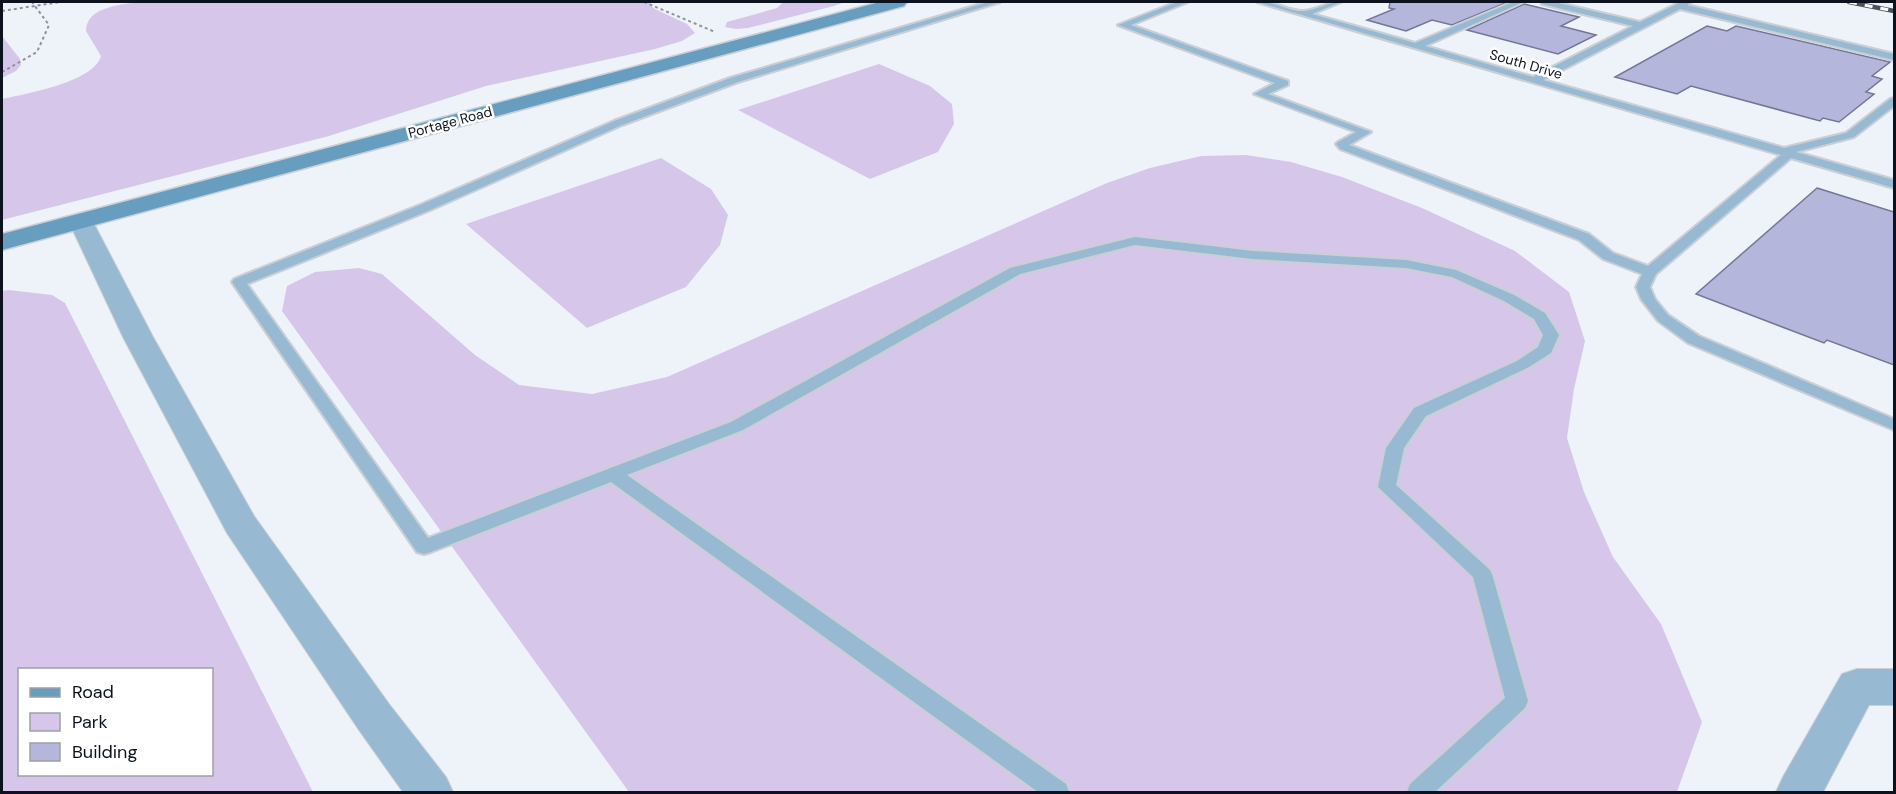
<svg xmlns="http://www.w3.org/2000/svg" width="1896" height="794" font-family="'DM Sans',sans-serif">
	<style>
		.green { fill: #d6c7ea; fill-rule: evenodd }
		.building { fill: #b4b6dc; stroke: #747696; stroke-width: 1.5 }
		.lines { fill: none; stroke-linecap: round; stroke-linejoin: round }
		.service-casing { stroke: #cacfd6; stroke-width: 4 }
		.minor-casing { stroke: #cacfd6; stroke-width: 2 }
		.secondary-casing { stroke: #cacfd6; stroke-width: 3 }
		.path { stroke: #8e949c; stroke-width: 2; stroke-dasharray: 3 3; stroke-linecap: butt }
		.service { fill: #97bad2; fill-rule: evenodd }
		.minor { fill: #97bad2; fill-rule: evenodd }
		.secondary { fill: #679ec0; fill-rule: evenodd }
		.rail-casing { stroke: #4b525c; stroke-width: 4.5 }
		.rail { stroke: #fff; stroke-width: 3; stroke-dasharray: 8; stroke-linecap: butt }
		.labels { text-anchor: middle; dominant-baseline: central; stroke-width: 5; stroke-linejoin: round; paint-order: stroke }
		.far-street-label { font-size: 14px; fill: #0c131e; stroke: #fff }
	</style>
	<rect width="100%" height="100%" fill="#eef3f9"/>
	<path class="green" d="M143,2H651L650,5L655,9L687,24L695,33L682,41L655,49L486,86L329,136L2,220V99C25,94 94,82 101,56L86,31C86,6 124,4 143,2Z
		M783,2H845L834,6L748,28L736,29L725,27L727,22L777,8Z
		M2,36L20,59L21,65L16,71L2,78Z
		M879,64L930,86L952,104L954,124L938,152L870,179L738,110Z
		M1246,155L1291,162L1342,177L1422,208L1515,251L1569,292L1585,341L1574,389L1567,438L1584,492L1613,557L1661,624L1702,722L1677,792H629L282,311L287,286L315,272L359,268L382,274L475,355L519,385L592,394L667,377L1107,183L1150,168L1201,156Z
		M661,158L711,189L728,215L720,245L686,287L587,328L466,224Z
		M9,290L52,295L65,303L313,792H2V291ZM20,670H212V774H20Z"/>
	<path class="building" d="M1390,2H1508L1452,25L1432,20L1406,31L1367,20L1394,9L1389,8Z
		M1524,4L1579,17L1561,26L1596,35L1558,54L1467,30Z
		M1707,26L1727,31L1736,26L1890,62L1872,76L1882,79L1866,92L1874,94L1839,122L1823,118L1820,121L1691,86L1677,94L1615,77Z
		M1817,188L1894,212V365L1827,340L1824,343L1696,294Z"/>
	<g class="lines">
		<g class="service-casing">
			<path id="service" d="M988,2H1000L738,82L622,125L428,211L247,284L428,538L731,422L1010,268L1135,237L1253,251L1406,260L1456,270L1514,295L1545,313L1559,335L1551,353L1529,367L1426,416L1404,448L1396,485L1489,569L1492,574L1528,701L1525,708L1435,792H1407L1410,784L1505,698L1473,577L1378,487L1386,448L1414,408L1517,361L1538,347L1543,335L1534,319L1504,301L1452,277L1406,268L1253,259L1135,245L1020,274L743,430L627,475L1066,784L1069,792H1038L611,482L431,552L424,554L417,552L232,282L234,279L420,205L614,121L730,78Z
				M1177,2H1188L1131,25L1288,81V85L1268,94L1371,132L1349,145L1589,234L1613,253L1648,266L1781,155L1257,2C1273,0 1289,12 1304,11C1317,10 1327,2 1341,2L1312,14L1415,43L1513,2H1523L1425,46L1533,77L1633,26L1542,4L1541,2H1554L1640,22L1681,2H1691L1687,5L1894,54V60L1680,9L1543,80L1784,148L1846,133L1890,99L1894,98V106L1854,137L1796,152L1894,180V188L1791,158L1656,274L1650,287L1655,299L1668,315L1699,336L1894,419V430L1688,343L1658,321L1641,299L1636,287L1642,274L1603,259L1579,240L1340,149L1336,144L1338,142L1356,132L1254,94L1275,83L1118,25Z"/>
		</g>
		<g class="minor-casing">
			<path id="minor" d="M81,215L90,217L93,222L153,337L254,516L389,704L446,777L453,792H403L359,730L227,533L123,337L69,222L72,217Z
				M1857,669H1894V705H1869L1823,792H1776L1783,777L1842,674Z"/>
		</g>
		<g class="secondary-casing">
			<path id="secondary" d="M880,2H907L904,6L2,250V234Z"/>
		</g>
		<path class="path" d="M644,2L715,32
			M2,11L60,2
			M2,72L37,52L49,25L32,2"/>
		<use href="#service" class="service"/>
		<use href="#minor" class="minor"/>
		<use href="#secondary" class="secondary"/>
		<g class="rail-casing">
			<path id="rail" d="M1849,2L1894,11"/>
		</g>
		<use href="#rail" class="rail"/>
	</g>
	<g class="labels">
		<g class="far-street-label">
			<text transform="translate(1526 64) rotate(16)">South Drive</text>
			<text transform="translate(450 122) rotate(-15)">Portage Road</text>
		</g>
	</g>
	<rect width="1896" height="794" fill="none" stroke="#0c131e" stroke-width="6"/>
	<rect x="18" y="668" width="195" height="108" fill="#ffffff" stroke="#9ea1a5" stroke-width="1.5"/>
	<rect x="30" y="688" width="30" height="9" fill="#679ec0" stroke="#9ea1a5" stroke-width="1.5"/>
	<text x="72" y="698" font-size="18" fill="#0c131e">Road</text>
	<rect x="30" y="713" width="30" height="18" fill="#d6c7ea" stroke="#9ea1a5" stroke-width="1.5"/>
	<text x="72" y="728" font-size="18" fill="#0c131e">Park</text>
	<rect x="30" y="743" width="30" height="18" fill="#b4b6dc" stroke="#9ea1a5" stroke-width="1.5"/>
	<text x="72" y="758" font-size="18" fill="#0c131e">Building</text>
</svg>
